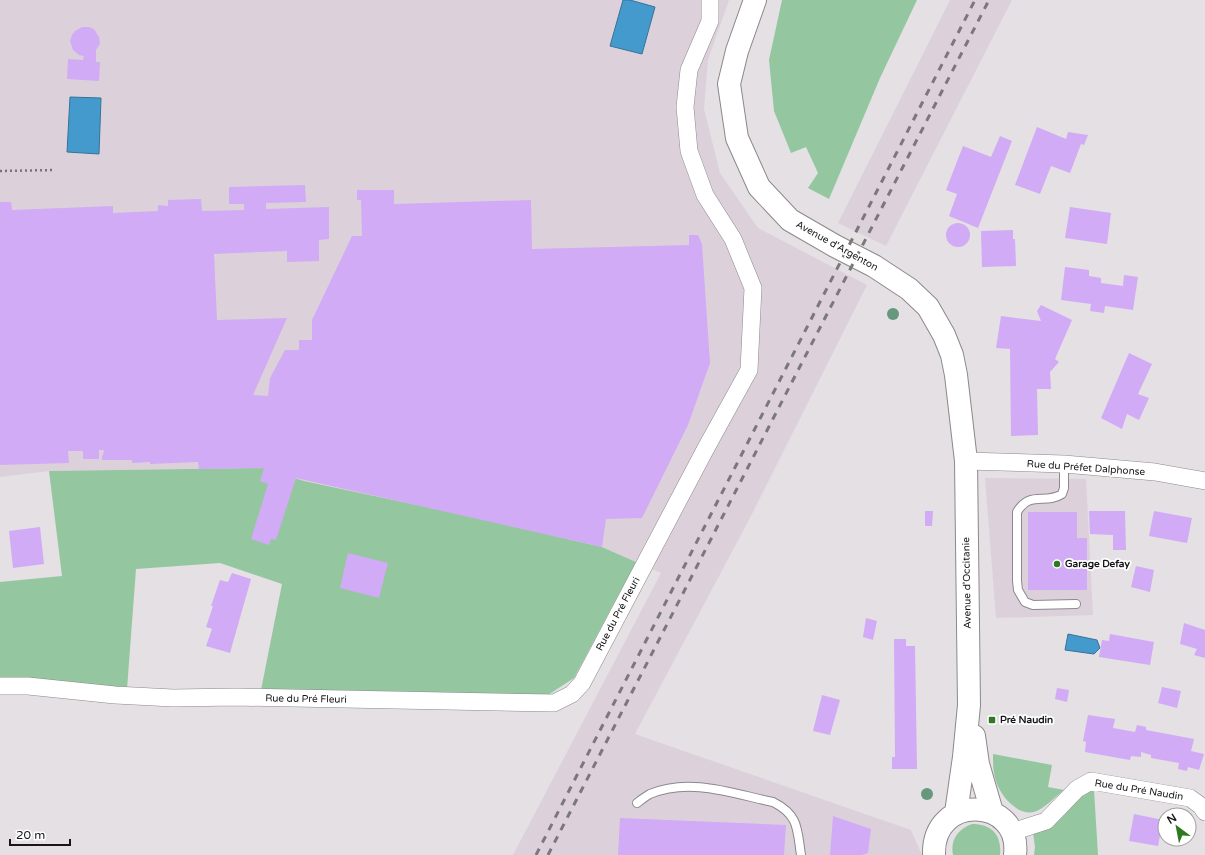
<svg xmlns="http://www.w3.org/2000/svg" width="1205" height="855" font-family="'Varela Round',sans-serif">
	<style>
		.built { fill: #dcd1db }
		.green { fill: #94c7a0 }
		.water { fill: #459acd; stroke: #377296 }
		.building { fill: #d1abf5 }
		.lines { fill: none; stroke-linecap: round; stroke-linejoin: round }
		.service-casing { stroke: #8c888c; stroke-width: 10 }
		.minor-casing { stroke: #8c888c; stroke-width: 18 }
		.secondary-casing { stroke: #8c888c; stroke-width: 24 }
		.path { stroke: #777477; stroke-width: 2.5; stroke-dasharray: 2 3; stroke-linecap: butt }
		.service { stroke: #fff; stroke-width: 8 }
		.minor { stroke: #fff; stroke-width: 17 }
		.secondary { stroke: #fff; stroke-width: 22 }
		.rail { stroke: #7b787b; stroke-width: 3; stroke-dasharray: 7 7; stroke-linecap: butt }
		.tree { fill: #67987e }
		.poi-dot { fill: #2f791e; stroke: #fff; stroke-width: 1.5 }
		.labels { text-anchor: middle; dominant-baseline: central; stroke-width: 3.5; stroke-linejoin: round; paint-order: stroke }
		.street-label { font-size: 10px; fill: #171517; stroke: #fff }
		.poi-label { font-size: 10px; font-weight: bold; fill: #171517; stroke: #fff; text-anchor: start }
	</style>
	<rect width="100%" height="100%" fill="#e4e0e4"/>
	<path class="built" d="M0,0H729L708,60L704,109L720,173L758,228L867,285L751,516L635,734L911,830L922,855H513L661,573L602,547L404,502L304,481L264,468L49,471L0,477Z
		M950,0H1012L886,246L838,223Z
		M985,478L1086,479L1093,615L996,618Z"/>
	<path class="green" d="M782,0H917L880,78L829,199L808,188L818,173L806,147L791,153L774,111L769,60Z
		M264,468L304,481L464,515L602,547L636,562L574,678L548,695L261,690L282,584L220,563L136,569L127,689L0,681V582L62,576L49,471Z
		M993,754L1052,765L1048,787L1064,790C1056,796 1044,809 1034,812C1017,816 1000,795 996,781C993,773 993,762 993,754Z
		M1094,790L1098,855H1034L1035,847L1033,832C1043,829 1051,826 1059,820C1072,810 1077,793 1094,790Z
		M972,824C992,824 1002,835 1000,855H953C950,840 958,829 972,824Z"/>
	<path class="water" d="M623,0H630L655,7L642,54L610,46Z
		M70,97L101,98L99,154L67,152Z
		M1068,634L1097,640L1100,648L1094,654L1065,650Z"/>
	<path class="building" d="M82,27H89L94,29L99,37L100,44L96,50V62H100L99,81L67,79L68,59L83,60L84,56L79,55L73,50L70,41L72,35L75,31Z
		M1037,127L1066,139L1068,132L1088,135L1084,145L1081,144L1070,173L1051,166L1040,194L1015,185Z
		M1000,136L1012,141L978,228L949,216L957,194L946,190L963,146L991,157Z
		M305,185L306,202L266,203V209L329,207V239L319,240V261L287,262V251L214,254L217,320L287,318L253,395L268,396L270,378L285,350H299V340H312V320L352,236H362L361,200H357V190H394V204L531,200L532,249L689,245V235H698L702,244L710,363L688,425L642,518L606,519L602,547L296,478L276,540L271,539L269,545L251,539L268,484L260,481L264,468L199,469L198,462L150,464V462L132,463V460H102V455H103L104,450H99V459H83V451H68L69,463L0,465V202H11L12,210L113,206V213L158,211V205L168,206V200L201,199L202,211L244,210V204H229V187Z
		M1070,207L1111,213L1107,244L1065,238Z
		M946 235a12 12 0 1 1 24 0a12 12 0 1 1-24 0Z
		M1013,230V239H1015L1016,266L982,267L981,231Z
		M1065,267L1089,270V276L1101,278V283L1123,286L1124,275L1138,277L1133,310L1105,306L1104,313L1090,311L1091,304L1061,300Z
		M1041,305L1072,320L1055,359L1059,362L1050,372L1051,389H1037L1038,435L1011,436L1010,349L996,348L1001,316L1041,321L1037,311Z
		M1129,353L1152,364L1138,394L1149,398L1139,420L1127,414L1122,429L1101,418Z
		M925,511H933L932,526H925Z
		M1089,511H1125L1126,550H1113V535L1090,534Z
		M1154,511L1192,518L1187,543L1149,536Z
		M1028,512H1077V538H1087V590H1028Z
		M40,527L44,564L13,568L9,531Z
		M348,553L388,563L379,598L340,588Z
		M1136,566L1154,570L1150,592L1131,587Z
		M232,573L251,579L230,653L206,646L212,629L206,627L213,606H211L220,580L228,582Z
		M866,618L877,621L873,640L863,637Z
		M1184,623L1205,630V658L1194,655L1197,649L1180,644Z
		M1110,634L1154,642L1150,665L1099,657L1102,640L1109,641Z
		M894,639H906V646H915L917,769H892V757H895Z
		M1162,687L1181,691L1177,708L1158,703Z
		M1057,688L1069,690L1067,702L1055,699Z
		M822,695L840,700L830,735L813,731Z
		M1088,715L1115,719L1113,728L1135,732L1137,725L1146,727V730L1194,739L1191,751L1204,754L1199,770L1188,767L1187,771L1178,769L1179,763L1151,758V755L1141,752V757L1131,756L1130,760L1085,752L1086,742L1083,741Z
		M1134,814L1163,820L1158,846L1129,841Z
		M833,816L871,829L868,853L862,855H830Z
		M620,818L786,825L784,855H618Z"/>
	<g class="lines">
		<g class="service-casing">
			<path id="service" d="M1064,464V488L1062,494C1045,505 1030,490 1017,512V581L1018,590L1025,602L1033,605L1076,604
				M637,803C641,800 646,796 650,794C690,777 734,794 773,802C799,815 797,829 801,855"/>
		</g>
		<g class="minor-casing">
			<path id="minor" d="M966,461L1064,464L1155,472L1205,481
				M0,686H28L115,695L173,698L236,697L554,703L572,694L582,683L706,448L749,370L753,288L733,239L705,195L689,151L685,107L689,70L710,21V0
				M1012,832L1046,821L1077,789L1091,781L1190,798L1201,806L1205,812"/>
		</g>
		<g class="secondary-casing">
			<path id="secondary" d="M755,0L737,51L729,84L737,138L759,187L790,220L835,246L874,266L909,289L928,307L944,335L952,355L956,375L966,461L969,705L964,757L956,813
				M974,736L978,764L992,812
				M934,855C932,792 1022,797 1015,855"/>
		</g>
		<path class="path" d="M0,171L54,170"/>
		<use href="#service" class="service"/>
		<use href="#minor" class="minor"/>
		<use href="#secondary" class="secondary"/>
		<path class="rail" d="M536,855L975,0
			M548,855L989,0"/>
	</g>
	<g class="tree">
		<circle cx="893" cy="314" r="6"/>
		<circle cx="927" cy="794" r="6"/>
	</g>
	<g class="poi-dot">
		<circle cx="1057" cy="564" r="4"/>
		<rect x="988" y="716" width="8" height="8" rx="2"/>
	</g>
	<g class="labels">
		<g class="street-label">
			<text transform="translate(837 246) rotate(29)">Avenue d'Argenton</text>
			<text transform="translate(1086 468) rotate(4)">Rue du Préfet Dalphonse</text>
			<text transform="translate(967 583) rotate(-91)">Avenue d'Occitanie</text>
			<text transform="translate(618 614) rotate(-62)">Rue du Pré Fleuri</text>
			<text transform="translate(306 699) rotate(1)">Rue du Pré Fleuri</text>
			<text transform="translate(1139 790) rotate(9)">Rue du Pré Naudin</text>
		</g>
		<g class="poi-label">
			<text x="1065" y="564">Garage Defay</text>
			<text x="1000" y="720">Pré Naudin</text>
		</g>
	</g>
	<g transform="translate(1177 827) rotate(328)"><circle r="19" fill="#ffffff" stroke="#a2a1a2"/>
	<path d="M0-3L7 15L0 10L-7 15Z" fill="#2f791e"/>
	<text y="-6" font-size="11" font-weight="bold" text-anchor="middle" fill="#171517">N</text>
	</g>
	<path d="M10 839v6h60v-6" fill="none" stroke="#171517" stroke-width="2"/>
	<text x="16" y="839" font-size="12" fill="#171517" stroke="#ffffff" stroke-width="3" paint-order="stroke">20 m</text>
</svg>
